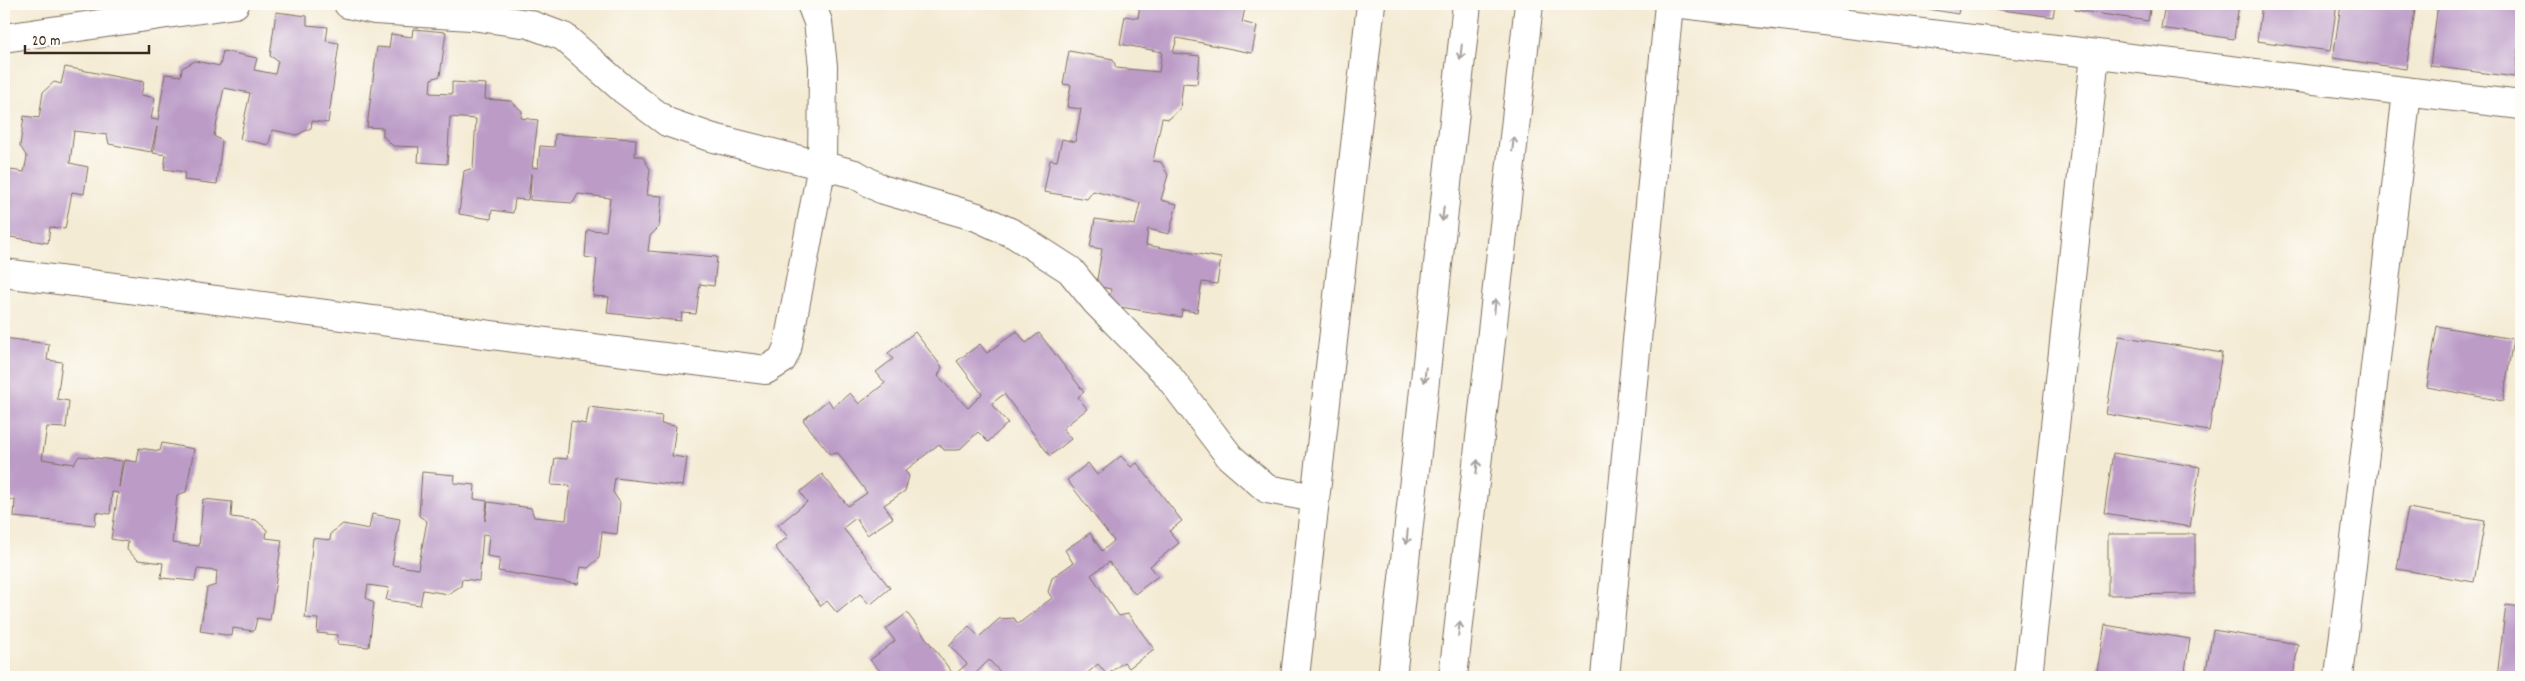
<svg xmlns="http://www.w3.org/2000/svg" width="2525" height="681" font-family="Dekko,sans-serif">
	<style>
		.building { fill: #bc9cc7 }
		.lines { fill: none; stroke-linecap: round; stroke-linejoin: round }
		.minor-casing { stroke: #7c6e5e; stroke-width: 30 }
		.highway-casing { stroke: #7c6e5e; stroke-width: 30 }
		.minor { stroke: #fff; stroke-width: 28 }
		.highway { stroke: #fff; stroke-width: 28 }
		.oneway { stroke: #a79f9a }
	</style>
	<rect width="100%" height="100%" fill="#fdfcf7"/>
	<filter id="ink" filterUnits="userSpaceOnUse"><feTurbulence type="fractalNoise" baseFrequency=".02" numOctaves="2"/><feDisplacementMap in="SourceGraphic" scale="10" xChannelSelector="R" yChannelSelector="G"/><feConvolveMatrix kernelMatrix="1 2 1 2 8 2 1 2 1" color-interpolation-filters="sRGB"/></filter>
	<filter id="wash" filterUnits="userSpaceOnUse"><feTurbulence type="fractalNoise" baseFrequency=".0096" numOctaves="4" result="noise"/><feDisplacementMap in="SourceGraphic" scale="20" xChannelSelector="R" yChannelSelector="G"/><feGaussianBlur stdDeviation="1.12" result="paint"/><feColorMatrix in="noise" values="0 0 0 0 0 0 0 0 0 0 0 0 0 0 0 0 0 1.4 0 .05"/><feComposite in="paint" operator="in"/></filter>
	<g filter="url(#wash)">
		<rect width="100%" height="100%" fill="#f4ebd4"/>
		<g id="blocks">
			<path class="building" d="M1140,4H1246L1242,22L1257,26L1252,53L1177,38L1173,53L1200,56L1197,84L1183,83L1180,109L1169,119L1162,118L1153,161L1161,162L1168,175L1161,200L1177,204L1169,234L1148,229L1146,245L1221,258L1217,284L1202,282L1197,312L1182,310L1181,317L1108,305L1111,289L1096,286L1102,249L1090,247L1095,219L1135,225L1140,203L1093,191L1087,199L1044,192L1050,160L1057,161L1062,139L1075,142L1081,109L1067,107L1071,85L1063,84L1069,51L1113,59L1116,68L1159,72L1162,52L1120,44L1125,16L1138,18Z
				M1898,4H1960L1958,14Z
				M1981,4H2055L2053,17L1981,7Z
				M2076,4H2151L2148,21L2075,10Z
				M2165,4H2239L2234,39L2161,28Z
				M2262,4H2337L2330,51L2257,41Z
				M2341,4H2416L2406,69L2333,58Z
				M2438,4H2521V33L2515,77L2430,66Z
				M276,12L307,16V25L328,27L326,41L339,43L328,123L312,121L311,128L297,135L272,130L269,145L240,139L250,93L224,88L214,136L222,141L217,184L184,180L185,172L164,169L166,155L153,153L157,127L151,152L109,144L107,135L74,131L70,163L88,167L84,194L72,192L65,229L50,227L48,243L4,236V169L24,172L27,157L20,146L24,116L39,118L43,92L54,82L61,84L65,67L144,82L141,95L155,98L151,119L158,120L165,74L181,76L182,68L195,61L220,66L223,51L257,58L254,70L275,74L278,61L270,56Z
				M413,29L446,32L440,76L431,79L430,93L452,94V82L486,84L485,99L511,101L522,111L521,118L538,120L532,167L538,168L540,146L554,147L555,134L636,139L635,156H642L650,169L647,195L662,196L659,227L650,236L648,251L717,257L714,286L700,284L696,314L682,313L681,321L607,313L609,297L593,296L597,259L585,257L587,230L606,231L610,198L578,194L573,203L530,200L531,173L528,200L515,199L513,213L492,210L491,219L459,214L464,171L473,168L476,119L450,117L447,164L418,162L419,147L393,146L383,136V128L367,127L377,47L389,48L391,34L412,37Z
				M2437,326L2513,339L2503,401L2427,387Z
				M1017,331L1026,343L1039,333L1084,392L1078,397L1087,409L1063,428L1071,439L1050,456L1004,394L991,404L1008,423L988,442L978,432L959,450H944L939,444L905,471L909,476L905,491L884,505L893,518L867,535L856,518L843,528L890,588L870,605L860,594L837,613L827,601L821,606L775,547L788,537L778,525L807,502L800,492L822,474L848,506L867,493L838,453L830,454L803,420L828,400L833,407L850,393L859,404L885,383L876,372L893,359L888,353L915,332L942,367L938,376L968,408L982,394L957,361L980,344L987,353Z
				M2119,336L2222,353L2209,431L2106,414Z
				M4,338L49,344L47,360L62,362L57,399L69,401L66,428L47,427L42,459L74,464L79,456L122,461L119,487L124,460L137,462L139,448L160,451L162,443L194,449L186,492L177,495L172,543L199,546L203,499L232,502L231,517L256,520L267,530L266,538L282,540L270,620L257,618L254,631L233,628L232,636L200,631L207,588L216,585L217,571L197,569L195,581L161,578L163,563L138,560L127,550L128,542L111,539L118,493L112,492L110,514L96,512L95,525L14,517L15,500L8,499L4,492L6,405L4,404Z
				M589,407L662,416L661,424L676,426L672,456L687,458L683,486L615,478L613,492L620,503L617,534L602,532L599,558L588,568L581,567L578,584L498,571L500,558L487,556L489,535L483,534L479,581L462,579L461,586L448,594L423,590L420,605L386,600L389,588L368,585L366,598L374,603L369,647L337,644L338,635L317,633L318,619L305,618L313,538L330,540L331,533L343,524L369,529L372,514L400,519L392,565L418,569L427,521L419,516L422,472L455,475L454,483L475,485L474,499L487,501L485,521L488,502L531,508L534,517L566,520L570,486L551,485L555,458L567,459L571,421L586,424Z
				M2113,453L2200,467L2190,527L2104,513Z
				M1121,456L1131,467L1137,463L1182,521L1169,531L1179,543L1150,566L1158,576L1135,594L1109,562L1091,575L1119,616L1128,614L1154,649L1129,668L1124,662L1107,675L1098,664L1083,677H1005L989,660L975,674L977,677H875L880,671L870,660L895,641L886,629L907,613L954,675L967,664L949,645L969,626L979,637L999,619L1014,618L1018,624L1052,598L1048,592L1052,578L1073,563L1065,550L1090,533L1102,551L1114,541L1067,480L1088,463L1097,475Z
				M2408,508L2485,521L2474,582L2397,569Z
				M2108,534H2195V594L2108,595Z
				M2506,605L2521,607V677H2497Z
				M2105,625L2190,639L2184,677H2096Z
				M2213,630L2298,644L2293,677H2205Z"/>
		</g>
	</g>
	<g filter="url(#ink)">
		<use href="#blocks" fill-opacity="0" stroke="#7c6e5e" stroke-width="1"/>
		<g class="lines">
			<g class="minor-casing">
				<path id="minor" d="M348,4L375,10L471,16L529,24L564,37L624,90L667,122L710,137L855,174L881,189L977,217L1014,234L1070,270L1096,302L1166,373L1230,457L1267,489L1315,498
					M1682,4L2521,105
					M4,38L235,4
					M4,273L766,370L782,360L787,349L822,165L823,66L818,22L811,4
					M1295,677L1371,4
					M1605,677L1669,4
					M2028,677L2095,55
					M2339,677L2407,92"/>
			</g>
			<g class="highway-casing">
				<path id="highway" d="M1392,677L1467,4
					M1453,677L1529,4"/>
			</g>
			<use href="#minor" class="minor"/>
			<use href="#highway" class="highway"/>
		</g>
		<defs><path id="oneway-shaft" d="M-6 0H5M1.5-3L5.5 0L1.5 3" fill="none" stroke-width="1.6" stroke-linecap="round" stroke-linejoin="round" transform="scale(1.25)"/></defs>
		<g class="oneway">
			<use href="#oneway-shaft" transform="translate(1461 52) rotate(96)"/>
			<use href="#oneway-shaft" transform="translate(1513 144) rotate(-84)"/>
			<use href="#oneway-shaft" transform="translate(1443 214) rotate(96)"/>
			<use href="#oneway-shaft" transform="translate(1495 306) rotate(-84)"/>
			<use href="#oneway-shaft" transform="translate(1425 375) rotate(96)"/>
			<use href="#oneway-shaft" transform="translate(1477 467) rotate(-84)"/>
			<use href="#oneway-shaft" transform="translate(1407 537) rotate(96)"/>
			<use href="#oneway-shaft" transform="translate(1459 629) rotate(-84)"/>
		</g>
	</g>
	<rect width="2525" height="681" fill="none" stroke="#fdfcf7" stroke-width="20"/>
	<path d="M25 45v8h124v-8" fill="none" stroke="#3b2a1e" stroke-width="2.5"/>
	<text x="32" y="45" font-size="15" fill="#3b2a1e" stroke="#fdfcf7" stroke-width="4" paint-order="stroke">20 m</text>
</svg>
